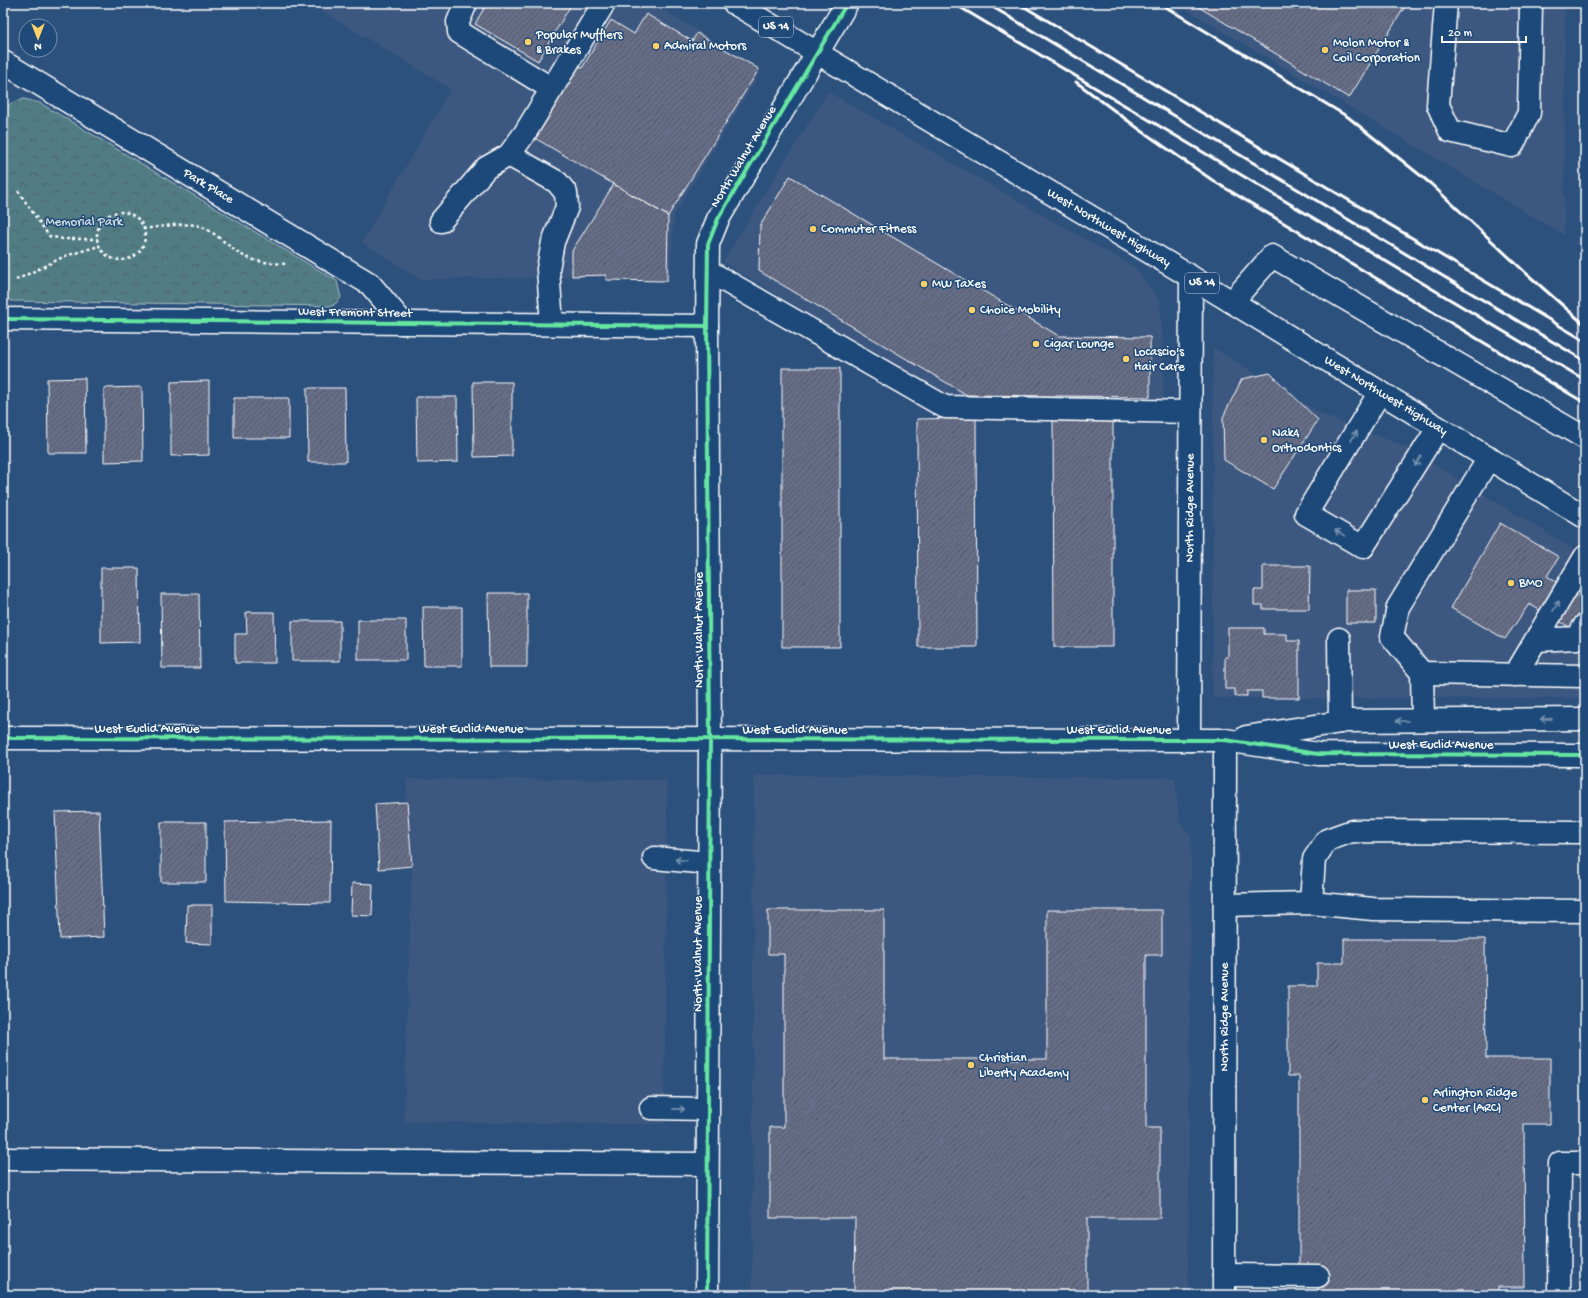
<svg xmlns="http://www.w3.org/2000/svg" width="1588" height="1298" font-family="'Gochi Hand',sans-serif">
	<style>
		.built { fill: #3e5980 }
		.forest { fill: url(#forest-crowns); stroke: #a8bec2 }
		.building { fill: url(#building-hatch); stroke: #fff }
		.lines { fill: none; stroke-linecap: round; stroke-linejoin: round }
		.minor-casing { stroke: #fff; stroke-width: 25 }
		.major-casing { stroke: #fff; stroke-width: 25 }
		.path { stroke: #fff; stroke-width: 2.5; stroke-dasharray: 3 3; stroke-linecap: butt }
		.minor { stroke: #1f4a7a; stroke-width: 22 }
		.major { stroke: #1f4a7a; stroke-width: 22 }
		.rail { stroke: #fff; stroke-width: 3 }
		.cycleway-casing { stroke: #1f4a7a; stroke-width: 6 }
		.cycleway { stroke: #66e7a1; stroke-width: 4 }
		.oneway { stroke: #7992af }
		.poi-dot { fill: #ffd166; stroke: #1f4a7a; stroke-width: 1.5 }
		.labels { text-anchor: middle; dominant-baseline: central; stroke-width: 3; stroke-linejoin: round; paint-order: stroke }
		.shield { fill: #1f4a7a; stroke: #bcc9d7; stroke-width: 1 }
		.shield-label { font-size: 12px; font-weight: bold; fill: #fff }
		.poi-label { font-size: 13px; fill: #fff; stroke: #1f4a7a; text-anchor: start }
		.street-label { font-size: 13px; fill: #fff; stroke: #1f4a7a }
		.park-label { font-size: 13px; fill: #d4dee0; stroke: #1f4a7a }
	</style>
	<defs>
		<pattern id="forest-crowns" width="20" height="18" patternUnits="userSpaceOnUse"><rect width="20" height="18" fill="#517c84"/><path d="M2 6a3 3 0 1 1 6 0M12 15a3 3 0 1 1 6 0" fill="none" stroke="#4e6468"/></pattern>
		<pattern id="building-hatch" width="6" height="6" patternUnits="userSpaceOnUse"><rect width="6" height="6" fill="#656d88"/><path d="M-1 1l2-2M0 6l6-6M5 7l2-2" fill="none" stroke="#565964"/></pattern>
	</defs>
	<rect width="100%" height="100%" fill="#2d517d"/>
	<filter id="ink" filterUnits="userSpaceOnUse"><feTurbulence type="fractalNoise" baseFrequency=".025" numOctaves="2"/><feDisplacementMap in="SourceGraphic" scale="8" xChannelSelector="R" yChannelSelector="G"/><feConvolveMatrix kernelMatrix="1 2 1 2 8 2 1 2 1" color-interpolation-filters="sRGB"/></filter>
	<g filter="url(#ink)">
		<path class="built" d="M309,3H651L762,70L674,215L670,276L420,279L362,242L451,89Z
			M1176,3H1565L1564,235Z
			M828,92L1135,268L1160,302L1164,402L953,400L723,262Z
			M1213,348L1323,415L1405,447L1585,556V698H1213Z
			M754,775L1175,778L1179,822L1191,836L1188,1295H752Z
			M407,779L667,780L664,1124L404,1122L412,866L407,802Z"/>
		<path class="forest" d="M24,99L40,103L337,281L341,298L333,306L11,301L3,295V113L11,103Z"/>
		<path class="building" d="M487,3H572L538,61L475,24Z
			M1192,3H1407L1349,98Z
			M646,14L692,41L697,33L759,69L668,216L533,137L577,65L582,68L611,20L634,34Z
			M790,176L1059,336L1150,337V397L967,395L759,271L760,226Z
			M614,184L668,216L667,281L606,280V275L572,276V251Z
			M782,368H840V647H782Z
			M1270,373L1318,420L1273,489L1224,460L1223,417L1242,379Z
			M85,378L86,453H48L47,379Z
			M209,381V455L171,456V382Z
			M473,382H512V456L474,457Z
			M142,387L143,461L104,462V388Z
			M307,388H345L346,462H308Z
			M416,397H457L458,462L417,463Z
			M234,398H289V438H234Z
			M976,418L977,647H918L917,419Z
			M1053,418H1113V647H1054Z
			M1500,523L1559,557L1547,576L1585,601V610L1573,629L1529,604L1505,639L1451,608Z
			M1263,566H1310L1309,609H1263V605H1254V590H1263Z
			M101,568H139L140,642L101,643Z
			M1346,590H1376V623H1346Z
			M488,593H527V667H489Z
			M161,594H199L200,668H162Z
			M423,607H462V666H424Z
			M246,612H274L275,663H235V634H247Z
			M358,620H406V660H358Z
			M292,621H340V661H292Z
			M1228,628H1264V634H1287V641H1299V698H1262V691H1247V696H1235V689H1225V657H1228Z
			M407,802L412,866L379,869L375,804Z
			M99,811L104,937L60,939L55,812Z
			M331,820L330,903L226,901L225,822Z
			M161,822H206V882H161Z
			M352,883L373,884L372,916L351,915Z
			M187,905H212V944L186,943Z
			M768,910H884V1059H1047V910H1162V955H1146V1128H1160V1218H1087V1295H854L855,1218H770V1127H784V954H768Z
			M1344,939H1485L1486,1058H1550V1124H1524L1525,1287H1498V1295H1318V1266H1299V1076H1288V986H1317V963H1344Z"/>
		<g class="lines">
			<g class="minor-casing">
				<g id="minor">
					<path d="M466,3L458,22L459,32L552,89"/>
					<path d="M1446,3L1438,105L1450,131L1512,146L1529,113L1531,3"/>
					<path id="s1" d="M3,62L370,284L403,323"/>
					<path d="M509,155L557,182L566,193L567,207L553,242L548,269L552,324"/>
					<path d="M441,221L486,168L509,155L525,133L604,3"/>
					<path d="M708,271L945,407L1190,412"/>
					<path d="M1232,302L1272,256L1585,438"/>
					<path d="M3,319L707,326"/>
					<path d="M1380,392L1306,514L1363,547L1438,428"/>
					<path d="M1339,639L1340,722"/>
					<path d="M1536,640L1577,638L1585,625"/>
					<path d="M1422,673L1583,676"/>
					<path d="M1515,675L1585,557"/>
					<path d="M1423,720L1422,673L1392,637L1398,607L1489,458"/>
					<path d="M1246,737L1347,721L1585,719"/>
					<path d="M3,738L1225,740L1318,754L1585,755"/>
					<path id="s2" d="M1189,740L1191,277"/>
					<path d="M654,858L709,863"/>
					<path d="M1311,903L1314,859L1327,840L1352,831L1585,832"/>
					<path d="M1225,905L1311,903L1373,909L1585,911"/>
					<path d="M651,1108L707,1109"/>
					<path d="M3,1159L707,1164"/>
					<path d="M1224,1275L1318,1276"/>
					<path d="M707,1295L710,740L707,326L708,244L718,219L847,3"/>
					<path id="s3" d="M1224,1295L1225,740"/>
					<path d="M1559,1295L1560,1163H1585"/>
				</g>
			</g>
			<g class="major-casing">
				<g id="major">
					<path id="s4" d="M734,3L1191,277L1585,517"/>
				</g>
			</g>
			<path class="path" d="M18,191L49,236L63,239H97
				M97 236a24 24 0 1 1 48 0a24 24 0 1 1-48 0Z
				M143,229C160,227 178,223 195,225C210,227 224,243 236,251C250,262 268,263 286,264
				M16,280L65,256L99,246"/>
			<use href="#minor" class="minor"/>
			<use href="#major" class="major"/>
			<path class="rail" d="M953,3L1585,380
				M986,3L1585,361
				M1018,3L1585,341
				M1159,3L1348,117L1431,184L1527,274L1585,325
				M1076,82L1139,129L1215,182L1585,403"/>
			<g class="cycleway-casing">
				<path id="cycleway" d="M3,319L707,326
					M3,738L1225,740L1318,754L1585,755
					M707,1295L710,740L707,326L708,244L718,219L847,3"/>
			</g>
			<use href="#cycleway" class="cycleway"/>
		</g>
		<defs><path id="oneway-shaft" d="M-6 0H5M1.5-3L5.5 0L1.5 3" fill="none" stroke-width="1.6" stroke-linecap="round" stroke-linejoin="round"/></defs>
		<g class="oneway">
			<use href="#oneway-shaft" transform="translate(1354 436) rotate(-59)"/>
			<use href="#oneway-shaft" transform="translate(1418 461) rotate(122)"/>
			<use href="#oneway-shaft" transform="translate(1340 533) rotate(-149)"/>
			<use href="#oneway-shaft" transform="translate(1556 606) rotate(-59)"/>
			<use href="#oneway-shaft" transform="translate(1546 719) rotate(179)"/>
			<use href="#oneway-shaft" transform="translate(1402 721) rotate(180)"/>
			<use href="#oneway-shaft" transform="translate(681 860) rotate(-175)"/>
			<use href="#oneway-shaft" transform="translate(679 1109) rotate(1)"/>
		</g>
	</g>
	<g class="poi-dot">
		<circle cx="528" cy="42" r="4"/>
		<circle cx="656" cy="46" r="4"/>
		<circle cx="1325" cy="50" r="4"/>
		<circle cx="813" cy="229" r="4"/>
		<circle cx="924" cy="284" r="4"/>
		<circle cx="972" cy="310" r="4"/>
		<circle cx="1036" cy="344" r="4"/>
		<circle cx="1126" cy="359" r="4"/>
		<circle cx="1264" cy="440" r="4"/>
		<circle cx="1511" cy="583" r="4"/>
		<circle cx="971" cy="1065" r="4"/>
		<circle cx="1425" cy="1100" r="4"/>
	</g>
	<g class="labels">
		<g class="shield">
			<rect x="759" y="17" width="34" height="20" rx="3"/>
			<rect x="1185" y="273" width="34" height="20" rx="3"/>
		</g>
		<g class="shield-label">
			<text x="776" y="27">US 14</text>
			<text x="1202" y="283">US 14</text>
		</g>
		<g class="poi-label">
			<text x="536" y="35">Popular Mufflers<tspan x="536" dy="15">&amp; Brakes</tspan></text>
			<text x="1333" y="43">Molon Motor &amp;<tspan x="1333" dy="15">Coil Corporation</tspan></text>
			<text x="664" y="46">Admiral Motors</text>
			<text x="821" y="229">Commuter Fitness</text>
			<text x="932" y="284">MW Taxes</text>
			<text x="980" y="310">Choice Mobility</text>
			<text x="1044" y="344">Cigar Lounge</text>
			<text x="1134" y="352">Locascio's<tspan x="1134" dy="15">Hair Care</tspan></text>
			<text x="1272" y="433">Nak4<tspan x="1272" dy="15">Orthodontics</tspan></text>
			<text x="1519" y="583">BMO</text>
			<text x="979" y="1058">Christian<tspan x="979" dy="15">Liberty Academy</tspan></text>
			<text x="1433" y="1093">Arlington Ridge<tspan x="1433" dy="15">Center (ARC)</tspan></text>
		</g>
		<g class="street-label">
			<text transform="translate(744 157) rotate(-59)">North Walnut Avenue</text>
			<text stroke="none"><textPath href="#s1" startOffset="240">Park Place</textPath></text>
			<text stroke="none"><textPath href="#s4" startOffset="437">West Northwest Highway</textPath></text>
			<text transform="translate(355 313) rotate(1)">West Fremont Street</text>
			<text stroke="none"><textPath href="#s4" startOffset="761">West Northwest Highway</textPath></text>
			<text stroke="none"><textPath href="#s2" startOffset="232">North Ridge Avenue</textPath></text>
			<text transform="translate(699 630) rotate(-90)">North Walnut Avenue</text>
			<text x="147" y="729">West Euclid Avenue</text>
			<text x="471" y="729">West Euclid Avenue</text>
			<text x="795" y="730">West Euclid Avenue</text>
			<text x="1119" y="730">West Euclid Avenue</text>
			<text x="1441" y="745">West Euclid Avenue</text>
			<text transform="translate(698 954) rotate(-90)">North Walnut Avenue</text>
			<text stroke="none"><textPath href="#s3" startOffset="278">North Ridge Avenue</textPath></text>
		</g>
		<g class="park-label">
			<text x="84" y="222">Memorial Park</text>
		</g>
	</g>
	<rect width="1588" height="1298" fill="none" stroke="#1f4a7a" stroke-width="16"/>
	<rect x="8" y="8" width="1572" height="1282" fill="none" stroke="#fff" stroke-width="1.5" filter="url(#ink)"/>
	<g transform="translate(38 38) rotate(180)"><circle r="19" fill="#1f4a7a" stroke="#7992af"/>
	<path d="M0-3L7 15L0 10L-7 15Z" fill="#ffd166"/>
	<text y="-6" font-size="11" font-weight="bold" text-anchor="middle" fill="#ffffff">N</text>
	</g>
	<path d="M1442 36v6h84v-6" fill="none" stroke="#ffffff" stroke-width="2"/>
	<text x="1448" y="36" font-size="12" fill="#ffffff" stroke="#1f4a7a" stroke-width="3" paint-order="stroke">20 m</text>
</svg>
